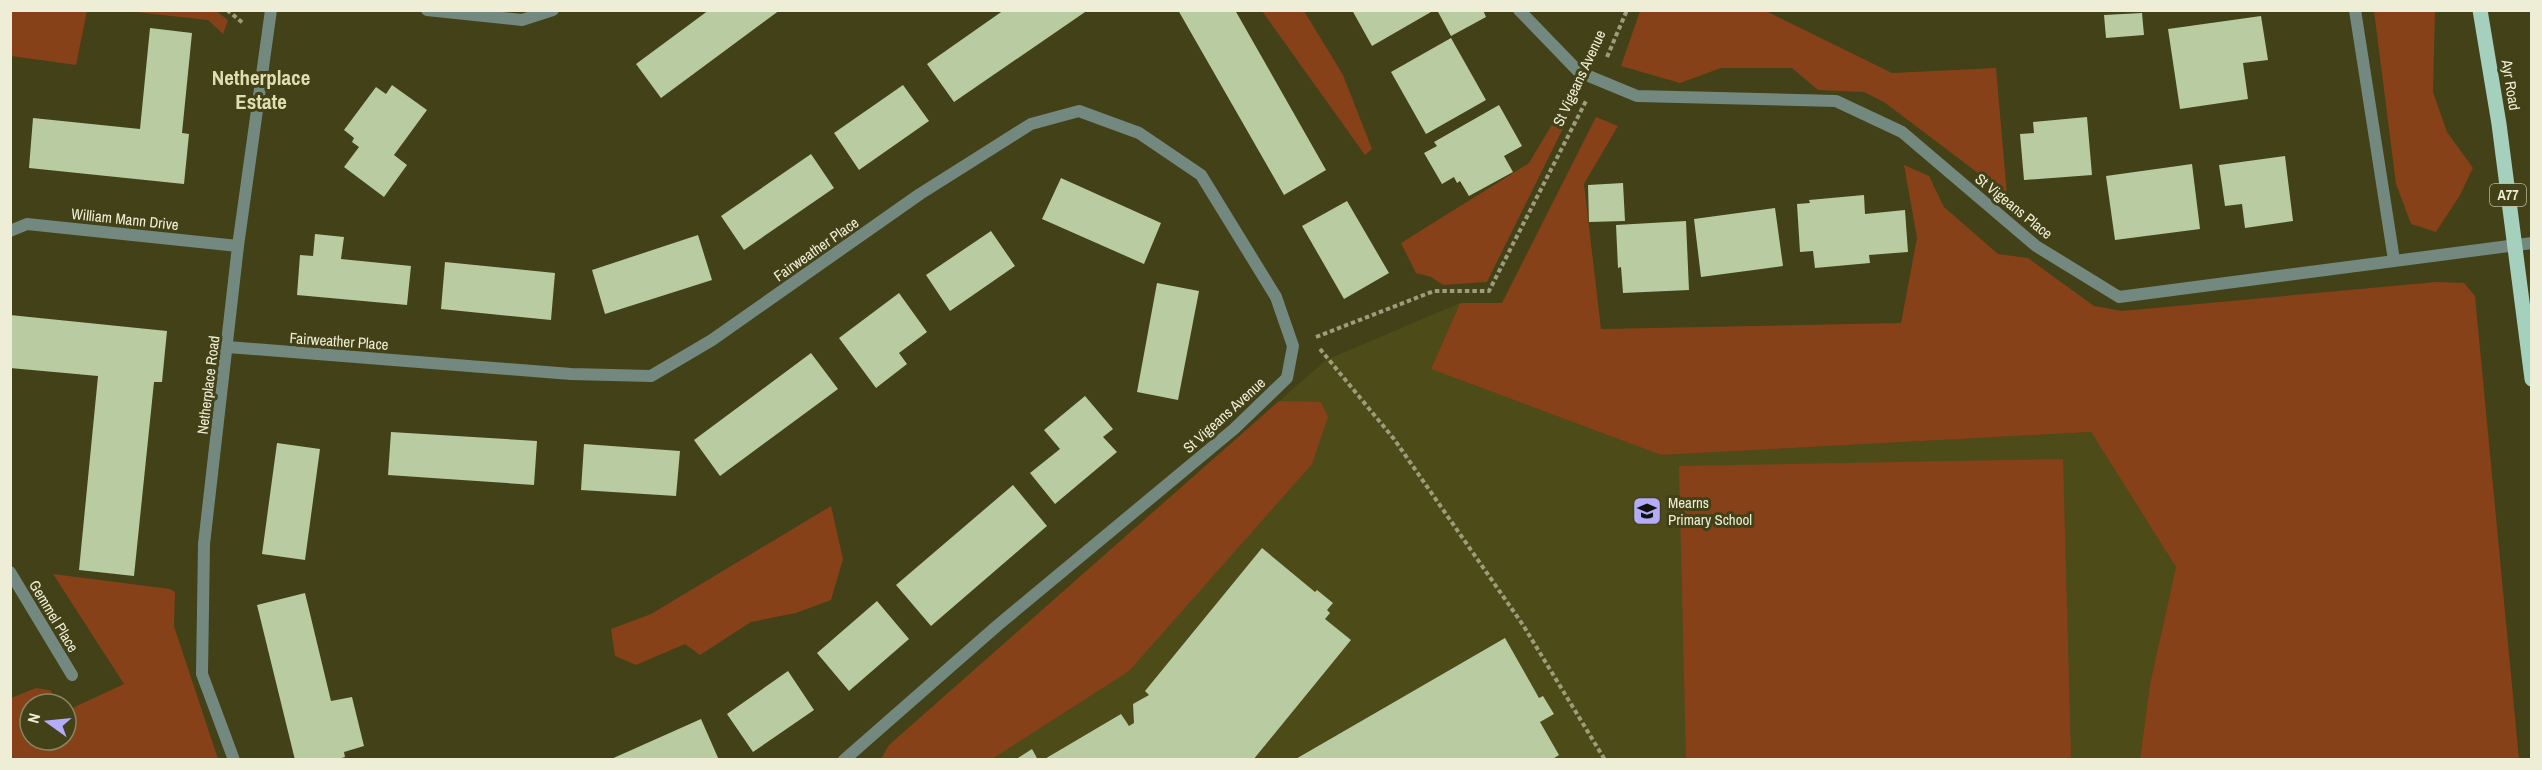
<svg xmlns="http://www.w3.org/2000/svg" width="2542" height="770" font-family="'Archivo Narrow',sans-serif">
	<style>
		.built { fill: #4d4c19 }
		.green { fill: #864119 }
		.building { fill: #b8cba1 }
		.lines { fill: none; stroke-linecap: round; stroke-linejoin: round }
		.path { stroke: #9d9d7d; stroke-width: 4; stroke-dasharray: 4.5 3; stroke-linecap: butt }
		.minor { stroke: #73887f; stroke-width: 12 }
		.primary { stroke: #a5d0be; stroke-width: 15 }
		.labels { text-anchor: middle; dominant-baseline: central; stroke-width: 6; stroke-linejoin: round; paint-order: stroke }
		.shield { fill: #424117; stroke: #baba9d; stroke-width: 1.5 }
		.shield-label { font-size: 14px; font-weight: bold; fill: #eeeed7 }
		.street-label { font-size: 15px; fill: #eeeed7; stroke: #424117 }
		.poi-label { font-size: 15px; fill: #eeeed7; stroke: #424117; text-anchor: start }
		.district-label { font-size: 21px; font-weight: bold; fill: #dedeb0; stroke: #424117 }
	</style>
	<rect width="100%" height="100%" fill="#424117"/>
	<path class="built" d="M1460,303L1431,369L1661,455L2091,432L2176,567L2150,684L2140,759L881,760L889,745L1326,360Z"/>
	<path class="green" d="M11,10L87,11L76,65L11,56Z
		M126,11H216L228,20L223,34L208,20Z
		M1262,11H1304L1343,75L1372,149L1365,155Z
		M1766,11L1892,73L1996,68L2007,195L1884,102L1864,92L1818,90L1792,68H1721L1680,83L1621,66L1640,11Z
		M2374,11H2435L2433,92L2447,132L2473,168L2460,195L2436,232L2411,224L2396,184Z
		M1572,91L1579,96L1487,282L1443,285L1431,277L1416,273L1401,243L1529,163Z
		M1596,117L1618,126L1584,184L1601,329L1901,323L1917,238L1904,165L1929,176L1944,207L1998,254L2028,258L2094,306L2122,311L2436,282L2464,283L2475,296L2519,759H2140L2150,684L2176,567L2091,432L1661,455L1431,369L1460,303H1502Z
		M1279,401L1321,402L1328,417L1312,464L1129,671L992,759H881L889,745Z
		M2063,459L2071,759H1686L1679,466Z
		M831,506L843,559L831,600L796,613L751,622L700,655L685,644L636,665L615,656L611,629L651,614Z
		M53,574L170,589L175,592L174,626L218,759H11V698L36,688L50,690L60,704H30V740H66V711L124,684Z"/>
	<path class="building" d="M709,10H780L661,98L636,64Z
		M1004,10H1088L954,102L927,64Z
		M1178,10H1235L1326,170L1284,195Z
		M1352,10H1431V12L1372,46Z
		M1437,10H1483L1486,17L1451,36Z
		M2142,13L2144,35L2106,38L2104,15Z
		M2261,16L2268,60L2243,63L2248,99L2180,109L2168,29Z
		M150,28L192,33L182,133L189,134L184,184L29,168L33,118L140,129Z
		M1451,38L1486,100L1426,134L1391,72Z
		M392,85L427,110L394,155L407,165L384,197L344,167L359,147L352,142L354,138L344,130L376,87L386,94Z
		M903,85L929,121L859,170L834,133Z
		M1499,105L1522,146L1504,156L1513,172L1469,196L1460,181L1457,183L1454,177L1442,184L1424,153L1437,146L1434,142Z
		M2087,117L2092,175L2024,180L2020,134L2034,133L2033,122Z
		M811,154L834,188L744,250L721,216Z
		M2285,156L2293,221L2245,228L2242,204L2225,206L2219,165Z
		M2192,164L2200,229L2115,240L2106,176Z
		M1061,178L1161,223L1144,264L1042,219Z
		M1623,183L1625,221L1589,222L1588,185Z
		M1864,195L1865,214L1905,210L1908,252L1869,255L1870,263L1815,268L1813,251L1800,252L1797,204L1810,203L1809,200Z
		M1347,201L1389,273L1344,299L1302,226Z
		M1775,208L1783,266L1701,277L1694,219Z
		M1686,221L1689,290L1623,293L1621,267L1618,268L1616,225Z
		M991,231L1015,266L950,311L926,275Z
		M315,234L344,237L341,259L411,266L407,305L297,295L300,255L313,256Z
		M698,235L712,280L605,314L592,270Z
		M445,262L555,273L551,320L441,309Z
		M1157,283L1199,291L1178,400L1137,392Z
		M899,293L927,332L899,353L907,364L876,388L839,338Z
		M10,315L167,331L162,382H154L134,576L79,570L98,376L10,368Z
		M811,353L838,389L720,476L694,440Z
		M1085,396L1113,429L1103,437L1117,452L1055,504L1030,473L1060,449L1044,430Z
		M391,432L537,441L534,485L388,475Z
		M277,443L320,449L305,560L262,554Z
		M584,444L680,451L676,496L581,490Z
		M1013,485L1047,526L931,626L896,585Z
		M1262,548L1315,592L1317,590L1333,603L1327,610L1330,613L1325,619L1351,640L1253,760H1043L1121,714L1129,726L1134,723L1133,704L1149,695L1145,691Z
		M305,593L331,701L352,697L364,746L344,752L345,757L335,760H295L257,605Z
		M877,601L909,639L849,691L817,653Z
		M1505,638L1539,698L1543,696L1554,714L1540,722L1559,755L1551,760H1294Z
		M788,671L814,710L753,752L727,714Z
		M701,719L719,760H609Z
		M1032,749L1038,760H1015Z"/>
	<g class="lines">
		<path class="path" d="M227,10L243,23
			M1607,57L1627,10
			M1316,337L1434,291H1489L1586,101
			M1320,349L1394,439L1523,625L1605,760"/>
		<path class="minor" d="M427,10L522,20L553,10
			M1519,10L1579,72L1637,96L1836,101L1902,132L2036,246L2119,297L2532,243
			M2355,10L2394,260
			M10,231L27,224L238,246
			M228,347L571,374L651,376L712,340L920,194L1031,124L1079,111L1139,133L1201,175L1276,297L1293,346L1287,378L1234,429L998,625L844,760
			M10,572L72,675
			M234,760L202,674L204,544L238,246L271,10"/>
		<path class="primary" d="M2480,10L2499,124L2532,379"/>
	</g>
	<defs>
		<g id="school-square" transform="scale(1.5)"><rect x="-9" y="-9" width="18" height="18" rx="4" fill="#b3adf9" stroke="#424117"/><path d="M0-5L7-2L0 1L-7-2ZM-4 1L0 2.5L4 1V4Q0 6-4 4Z" fill="#111"/></g>
	</defs>
	<g fill-rule="evenodd">
		<use href="#school-square" x="1647" y="511"/>
	</g>
	<g class="labels">
		<rect class="shield" x="2490" y="184" width="36" height="22" rx="4.5"/>
		<g class="shield-label">
			<text x="2508" y="195">A77</text>
		</g>
		<g class="street-label">
			<text transform="translate(1579 78) rotate(-65)">St Vigeans Avenue</text>
			<text transform="translate(2511 85) rotate(81)">Ayr Road</text>
			<text transform="translate(2014 206) rotate(39)">St Vigeans Place</text>
			<text transform="translate(125 219) rotate(6)">William Mann Drive</text>
			<text transform="translate(816 249) rotate(-35)">Fairweather Place</text>
			<text transform="translate(339 341) rotate(4)">Fairweather Place</text>
			<text transform="translate(208 385) rotate(-83)">Netherplace Road</text>
			<text transform="translate(1224 415) rotate(-42)">St Vigeans Avenue</text>
			<text transform="translate(54 616) rotate(59)">Gemmel Place</text>
		</g>
		<g class="poi-label">
			<text x="1668" y="502">Mearns<tspan x="1668" dy="17">Primary School</tspan></text>
		</g>
		<g class="district-label">
			<text x="261" y="77">Netherplace<tspan x="261" dy="24">Estate</tspan></text>
		</g>
	</g>
	<rect width="2542" height="770" fill="none" stroke="#eeeed7" stroke-width="24"/>
	<g transform="translate(48 722) rotate(285)"><circle r="28" fill="#424117" stroke="#878664" stroke-width="1.5"/>
	<path d="M0-4.5L10 22L0 15L-10 22Z" fill="#b3adf9"/>
	<text y="-9" font-size="16" font-weight="bold" text-anchor="middle" fill="#eeeed7">N</text>
	</g>
</svg>
